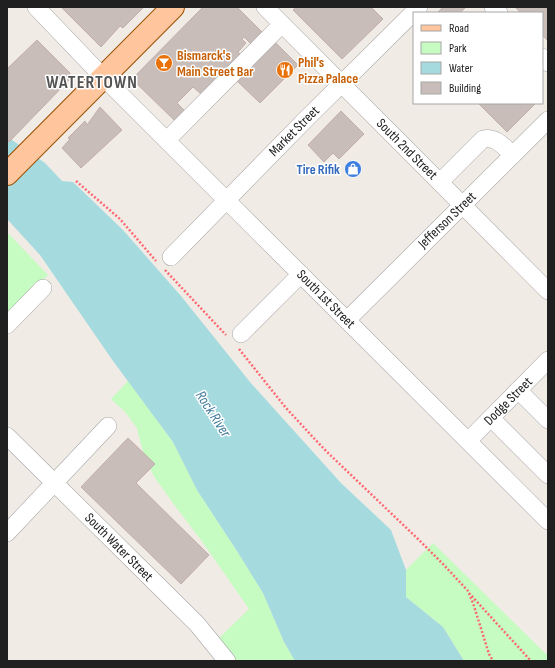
<svg xmlns="http://www.w3.org/2000/svg" width="555" height="668" font-family="'Sofia Sans Condensed',sans-serif">
	<style>
		.park { fill: #c6fbc2 }
		.water { fill: #a5dbdf }
		.building { fill: #c9bdb9; stroke: #c3afa8 }
		.lines { fill: none; stroke-linecap: round; stroke-linejoin: round }
		.minor-casing { stroke: #a4a4a4; stroke-width: 18 }
		.major-casing { stroke: #9b5000; stroke-width: 24 }
		.path { stroke: #fe6971; stroke-width: 2.5; stroke-dasharray: 2 2; stroke-linecap: butt }
		.minor { stroke: #fff; stroke-width: 17 }
		.major { stroke: #ffc59d; stroke-width: 22 }
		.labels { text-anchor: middle; dominant-baseline: central; stroke-width: 3; stroke-linejoin: round; paint-order: stroke }
		.food-label { font-size: 14px; font-weight: bold; fill: #c56008; stroke: #fff; text-anchor: start }
		.street-label { font-size: 14px; fill: #202020; stroke: #fff }
		.shop-label { font-size: 14px; font-weight: bold; fill: #366cbe; stroke: #fff; text-anchor: end }
		.water-label { font-size: 15px; font-style: italic; fill: #407b9b; stroke: #fff }
		.district-label { font-size: 18px; font-weight: bold; letter-spacing: 1px; fill: #535353; stroke: #fff }
	</style>
	<rect width="100%" height="100%" fill="#f1ebe6"/>
	<path class="park" d="M7,232L48,275L7,317Z
		M128,381L173,442L197,490L237,551L263,593L284,642L295,661H237L218,639L249,609L201,540L175,506L155,478L146,461L140,441L137,428L125,412L111,399Z
		M433,543L546,654L548,652V661H464L443,627L406,597V570Z"/>
	<path class="water" d="M7,133L12,140L45,163L62,181L73,182L123,230L181,296L250,382L341,483L391,530L406,570V597L443,627L464,661H295L284,642L263,593L237,551L197,490L173,442L113,361L40,255L7,219Z"/>
	<path class="building" d="M61,7H144L123,28L120,26L101,47Z
		M203,7H237L263,33L251,44L244,37L242,39L246,43L238,52L241,55L226,70L223,68L216,74L218,77L201,94L193,87L177,103L185,111L175,121L132,79Z
		M296,7H371L383,19L342,59L293,10Z
		M443,7H466L460,13H437Z
		M515,7H548V41L542,35V13H521Z
		M272,39L298,65L260,103L234,78Z
		M37,40L70,73L69,80L9,142L7,139V69Z
		M478,103H536L507,132Z
		M100,107L122,130L81,168L62,148L70,139L68,138L85,121L87,125Z
		M341,111L364,134L339,159L333,153L324,162L308,145Z
		M128,438L155,464L136,483L209,555L181,584L81,487Z"/>
	<g class="lines">
		<g class="minor-casing">
			<path id="minor" d="M36,7L103,77L548,521
				M265,7L548,291
				M493,7L499,13
				M542,57L548,63
				M167,140L282,24
				M440,182L483,139C496,136 504,147 513,155
				M171,257L305,120L419,7
				M347,320L548,120
				M7,325L43,288
				M241,334L301,274
				M518,390L548,420
				M491,418L548,475
				M7,436L197,624L227,661
				M468,441L548,360
				M7,533L108,426"/>
		</g>
		<g class="major-casing">
			<path id="major" d="M7,174L173,7"/>
		</g>
		<path class="path" d="M76,181L120,219L156,261
			M165,270L226,335
			M239,349L286,408L310,434L326,451L418,539L443,564L468,591L473,603L489,654L493,661
			M469,593L531,661"/>
		<use href="#minor" class="minor"/>
		<use href="#major" class="major"/>
	</g>
	<defs>
		<g id="bar-disc" transform="scale(0.9)"><circle r="9.5" fill="#e8710a" stroke="#fff"/><path d="M-6-5H6L.8 .8V4.5H3.5V6h-7V4.5H-.8V.8Z" fill="#fff"/></g>
		<g id="restaurant-disc" transform="scale(0.9)"><circle r="9.5" fill="#e8710a" stroke="#fff"/><path d="M-5-6h1v4h1v-4h1v4h1v-4h1v5L-1.5 .5V6h-2V.5L-5-1ZM5-6V6H3V1.5H1.5Q1.5-4 5-6Z" fill="#fff"/></g>
		<g id="shop-disc" transform="scale(0.9)"><circle r="9.5" fill="#3f7fe0" stroke="#fff"/><path d="M-5-2.5h2.3a2.7 3.5 0 0 1 5.4 0H5L5.5 6h-11ZM-1.5-2.5h3a1.5 2.3 0 0 0-3 0Z" fill="#fff"/></g>
	</defs>
	<g fill-rule="evenodd">
		<use href="#bar-disc" x="164" y="63"/>
		<use href="#restaurant-disc" x="285" y="70"/>
		<use href="#shop-disc" x="353" y="169"/>
	</g>
	<g class="labels">
		<g class="food-label">
			<text x="177" y="55">Bismarck's<tspan x="177" dy="16">Main Street Bar</tspan></text>
			<text x="298" y="62">Phil's<tspan x="298" dy="16">Pizza Palace</tspan></text>
		</g>
		<g class="street-label">
			<text transform="translate(294 131) rotate(-45)">Market Street</text>
			<text transform="translate(407 149) rotate(45)">South 2nd Street</text>
			<text transform="translate(447 220) rotate(-44)">Jefferson Street</text>
			<text transform="translate(326 299) rotate(45)">South 1st Street</text>
			<text transform="translate(508 401) rotate(-45)">Dodge Street</text>
			<text transform="translate(119 547) rotate(45)">South Water Street</text>
		</g>
		<g class="shop-label">
			<text x="340" y="169">Tire Rifik</text>
		</g>
		<g class="water-label">
			<text transform="translate(213 414) rotate(57)">Rock River</text>
		</g>
		<g class="district-label">
			<text x="92" y="82">WATERTOWN</text>
		</g>
	</g>
	<rect width="555" height="668" fill="none" stroke="#202020" stroke-width="16"/>
	<rect x="413" y="12" width="130" height="92" fill="#ffffff" stroke="#a6a6a6"/>
	<rect x="421" y="25" width="20" height="6" fill="#ffc59d" stroke="#a6a6a6"/>
	<text x="449" y="32" font-size="12" fill="#202020">Road</text>
	<rect x="421" y="42" width="20" height="12" fill="#c6fbc2" stroke="#a6a6a6"/>
	<text x="449" y="52" font-size="12" fill="#202020">Park</text>
	<rect x="421" y="62" width="20" height="12" fill="#a5dbdf" stroke="#a6a6a6"/>
	<text x="449" y="72" font-size="12" fill="#202020">Water</text>
	<rect x="421" y="82" width="20" height="12" fill="#c9bdb9" stroke="#a6a6a6"/>
	<text x="449" y="92" font-size="12" fill="#202020">Building</text>
</svg>
